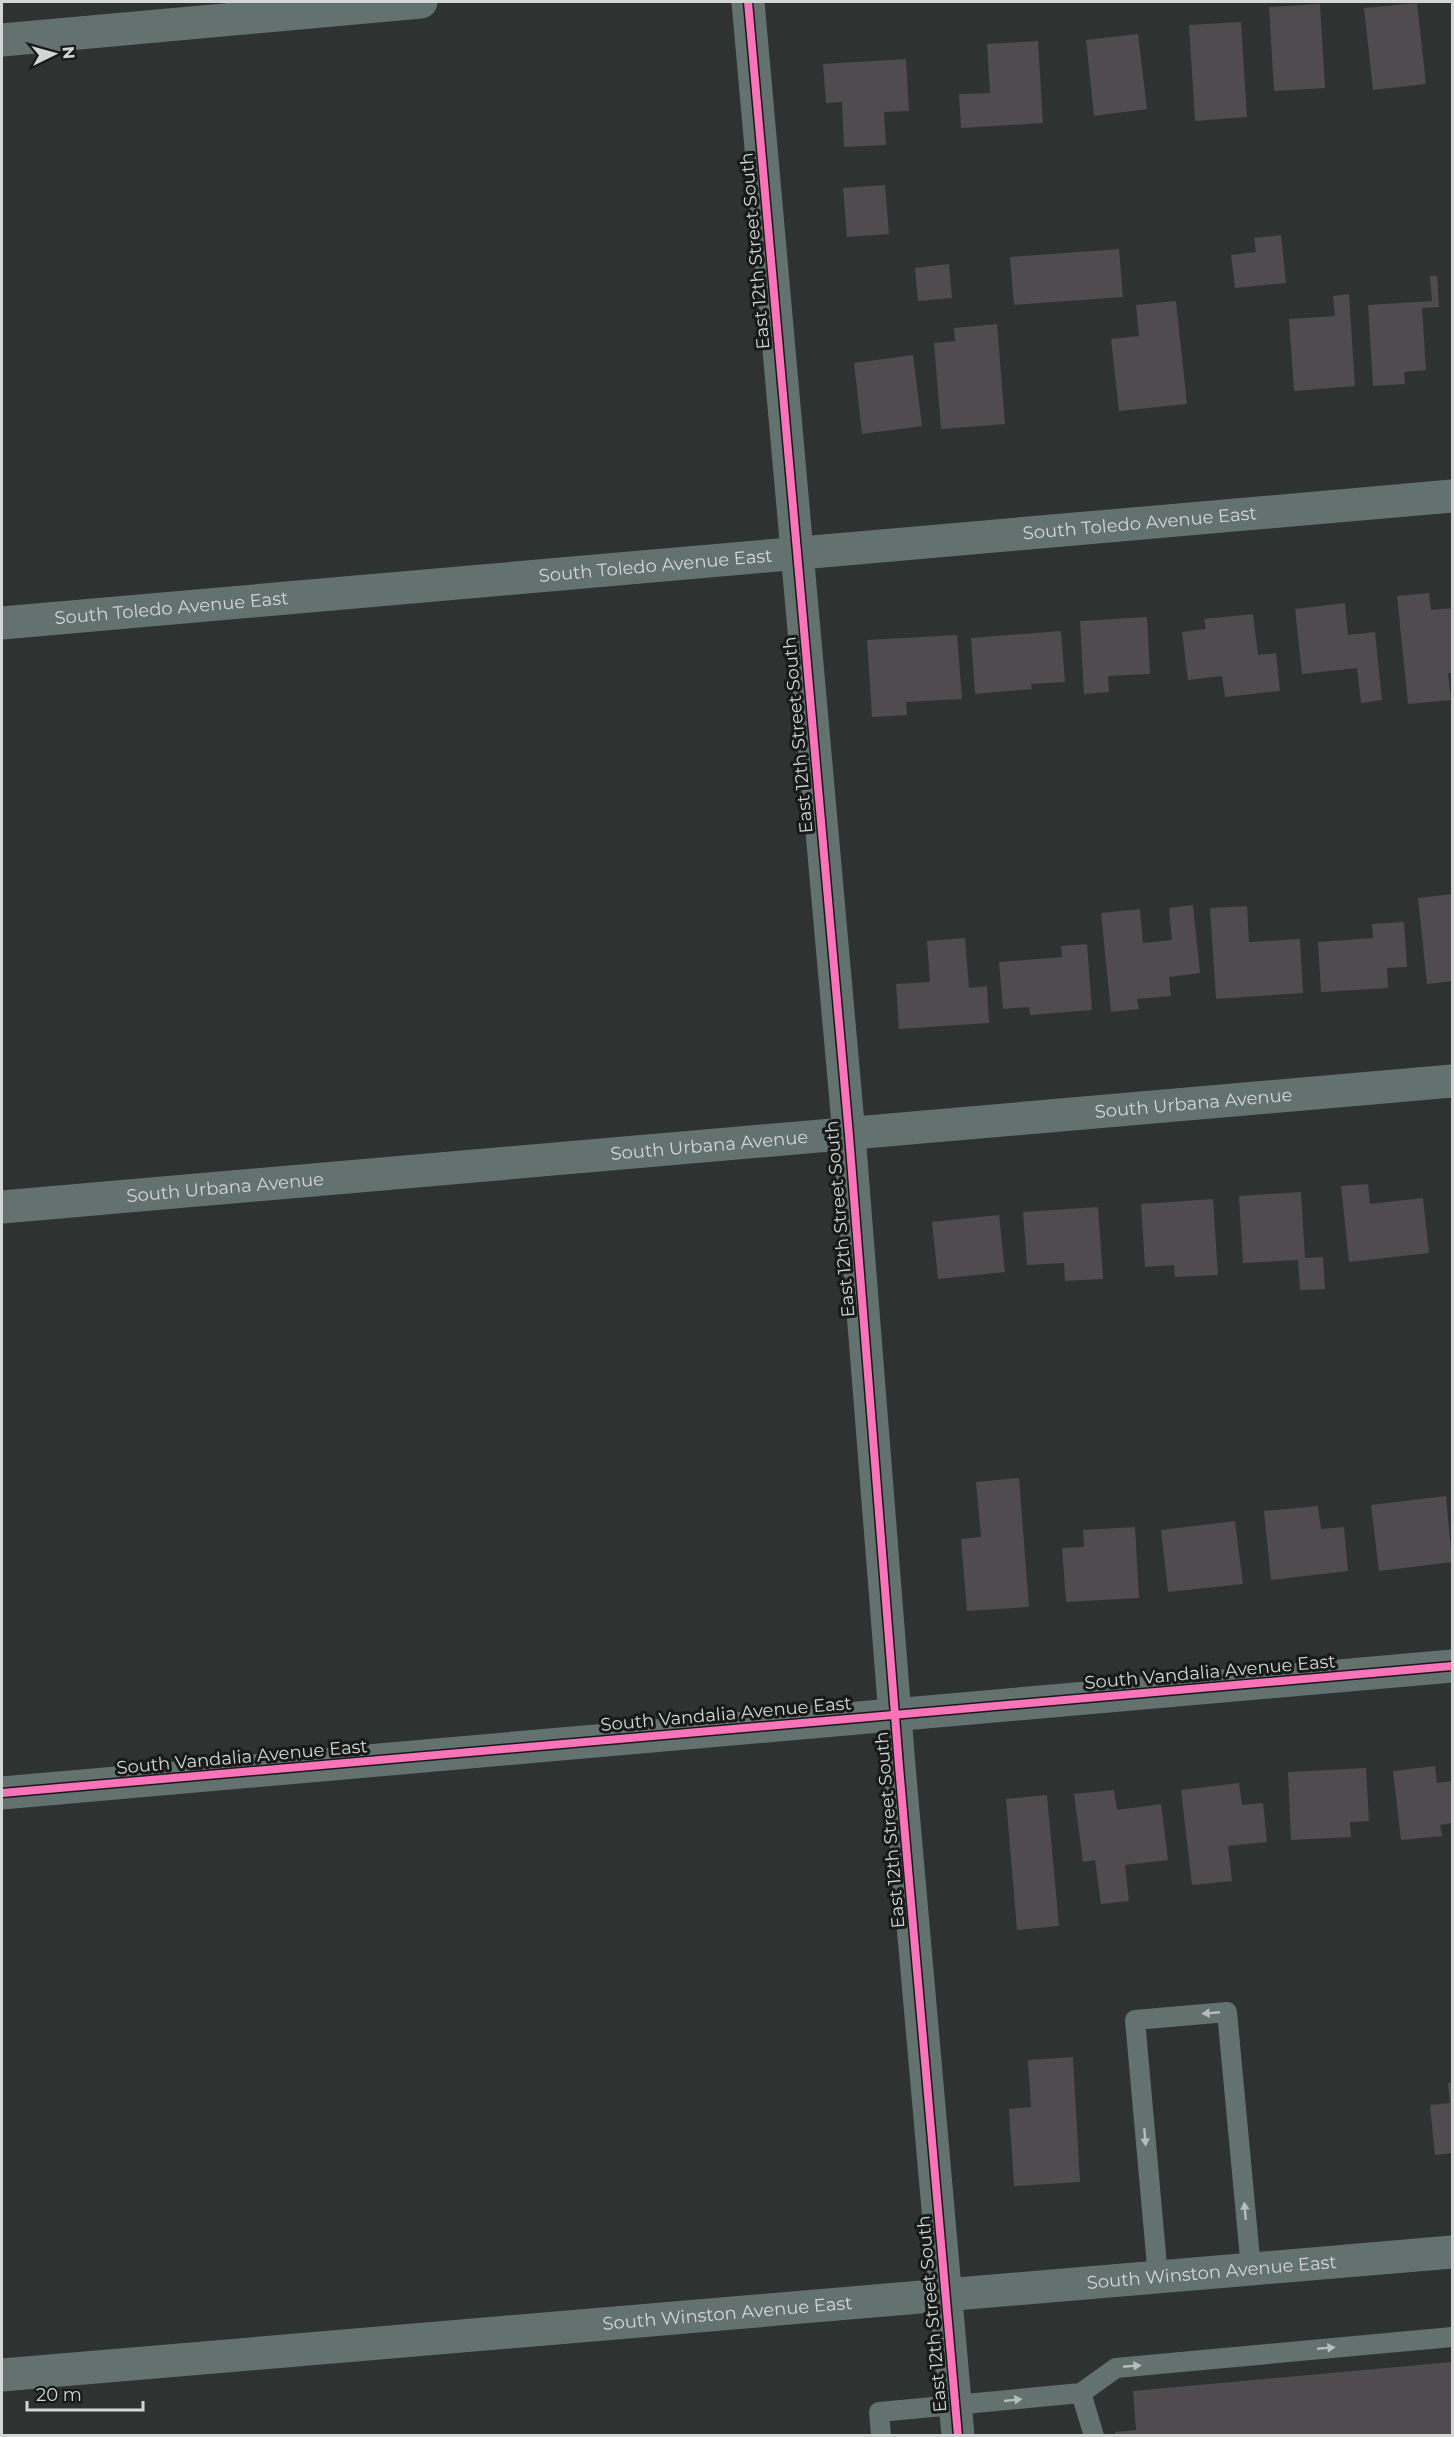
<svg xmlns="http://www.w3.org/2000/svg" width="1454" height="2437" font-family="Montserrat,sans-serif">
	<style>
		.building { fill: #504b4e }
		.lines { fill: none; stroke-linecap: round; stroke-linejoin: round }
		.service { stroke: #63716f; stroke-width: 20 }
		.minor { stroke: #63716f; stroke-width: 33 }
		.cycleway-casing { stroke: #171a19; stroke-width: 11 }
		.cycleway { stroke: #fb73b8; stroke-width: 8 }
		.oneway { fill: #b6bdbc }
		.labels { text-anchor: middle; dominant-baseline: central; stroke-width: 6; stroke-linejoin: round; paint-order: stroke }
		.street-label { font-size: 18px; fill: #d2d6d5; stroke: #171a19 }
	</style>
	<rect width="100%" height="100%" fill="#2e3231"/>
	<path class="building" d="M1417,3L1426,84L1373,90L1364,8Z
		M1320,4L1325,88L1274,91L1269,7Z
		M1241,22L1247,117L1195,121L1189,25Z
		M1138,34L1147,109L1094,116L1086,40Z
		M1038,41L1043,123L961,128L959,94L990,93L987,44Z
		M906,59L909,111L884,112L886,145L844,147L842,102L826,103L823,64Z
		M885,185L889,234L847,237L843,188Z
		M1281,235L1286,283L1235,288L1231,255L1256,252L1254,238Z
		M1119,249L1123,297L1014,305L1010,257Z
		M949,264L952,298L918,301L915,268Z
		M1430,276H1437L1439,307L1422,308L1426,370L1404,372L1405,384L1373,386L1368,305L1432,301Z
		M1349,294L1355,386L1294,391L1289,319L1335,316L1333,296Z
		M1176,301L1187,404L1119,411L1111,339L1139,336L1136,305Z
		M997,324L1005,424L941,429L934,343L955,341L954,328Z
		M913,355L922,426L862,434L854,363Z
		M1429,593L1431,610L1452,608V673H1448L1451,700L1408,704L1397,596Z
		M1345,603L1348,635L1375,632L1382,700L1361,703L1357,668L1302,674L1295,609Z
		M1253,614L1258,655L1276,653L1280,691L1225,697L1222,676L1188,680L1182,632L1206,629L1204,619Z
		M1147,617L1150,674L1108,676L1109,692L1084,694L1080,621Z
		M1061,631L1065,682L1031,684L1032,689L975,694L971,638Z
		M957,635L962,699L906,702L907,715L872,717L867,640Z
		M1452,894V981L1427,984L1418,898Z
		M1193,905L1200,973L1169,977L1171,996L1137,999L1139,1009L1111,1012L1101,913L1140,909L1143,943L1172,940L1169,908Z
		M1247,906L1249,942L1300,939L1303,993L1216,999L1210,908Z
		M1404,922L1407,967L1387,968L1388,988L1321,992L1318,942L1373,938L1372,924Z
		M965,938L969,988L987,986L989,1023L899,1029L896,984L930,982L927,941Z
		M1087,944L1092,1010L1030,1015L1029,1007L1003,1009L999,962L1062,957L1061,946Z
		M1368,1184L1370,1204L1423,1198L1429,1253L1349,1262L1341,1186Z
		M1301,1192L1305,1258L1323,1257L1325,1289L1300,1290L1298,1260L1243,1263L1239,1196Z
		M1213,1199L1218,1275L1175,1277L1174,1265L1145,1267L1141,1204Z
		M1098,1207L1103,1279L1065,1281L1064,1263L1027,1265L1023,1212Z
		M999,1215L1005,1272L938,1279L932,1222Z
		M1019,1478L1029,1607L967,1611L961,1539L981,1537L976,1482Z
		M1446,1496L1452,1562L1379,1571L1371,1505Z
		M1318,1506L1321,1529L1344,1527L1348,1571L1271,1580L1264,1511Z
		M1235,1521L1243,1584L1168,1592L1161,1530Z
		M1135,1527L1139,1598L1066,1602L1062,1548L1084,1547L1083,1530Z
		M1435,1766L1437,1783L1452,1781V1823L1440,1825L1442,1836L1401,1840L1393,1771Z
		M1366,1768L1369,1821L1350,1822L1351,1837L1291,1840L1288,1772Z
		M1239,1783L1242,1805L1263,1803L1267,1842L1228,1846L1232,1881L1192,1885L1181,1790Z
		M1114,1790L1117,1810L1161,1804L1168,1860L1125,1865L1129,1901L1101,1904L1095,1860L1083,1862L1074,1794Z
		M1047,1795L1059,1926L1017,1930L1006,1799Z
		M1073,2057L1080,2182L1014,2186L1009,2109L1031,2107L1028,2060Z
		M1452,2082V2153L1435,2155L1430,2105L1450,2103L1448,2083Z
		M1452,2362V2436H1115V2432L1136,2430L1133,2391Z"/>
	<g class="lines">
		<path class="service" d="M1158,2277L1135,2020L1227,2012L1251,2269
			M1081,2393L1116,2368L1452,2337
			M881,2436L879,2412L1081,2393L1094,2436"/>
		<g class="minor">
			<path d="M748,2L849,1135L899,1766L958,2436"/>
			<path d="M2,40L421,2"/>
			<path id="s1" d="M2,623L1452,496"/>
			<path id="s2" d="M2,1207L1452,1081"/>
			<path d="M2,1793L1452,1666"/>
			<path id="s3" d="M2,2375L1452,2252"/>
		</g>
		<g class="cycleway-casing">
			<path id="cycleway" d="M748,2L849,1135L899,1766L958,2436
				M2,1793L1452,1666"/>
		</g>
		<use href="#cycleway" class="cycleway"/>
	</g>
	<defs><path id="oneway-solid" d="M-6-.8H1V-3.2L6.5 0L1 3.2V.8H-6Z" transform="scale(1.5)"/></defs>
	<g class="oneway">
		<use href="#oneway-solid" transform="translate(1211 2013) rotate(175)"/>
		<use href="#oneway-solid" transform="translate(1145 2137) rotate(85)"/>
		<use href="#oneway-solid" transform="translate(1245 2211) rotate(-95)"/>
		<use href="#oneway-solid" transform="translate(1326 2348) rotate(-5)"/>
		<use href="#oneway-solid" transform="translate(1132 2366) rotate(-5)"/>
		<use href="#oneway-solid" transform="translate(1013 2400) rotate(-6)"/>
	</g>
	<g class="labels">
		<g class="street-label">
			<text transform="translate(755 251) rotate(-95)">East 12th Street South</text>
			<text stroke="none"><textPath href="#s1" startOffset="1142">South Toledo Avenue East</textPath></text>
			<text stroke="none"><textPath href="#s1" startOffset="656">South Toledo Avenue East</textPath></text>
			<text stroke="none"><textPath href="#s1" startOffset="170">South Toledo Avenue East</textPath></text>
			<text transform="translate(798 735) rotate(-95)">East 12th Street South</text>
			<text stroke="none"><textPath href="#s2" startOffset="1196">South Urbana Avenue</textPath></text>
			<text stroke="none"><textPath href="#s2" startOffset="710">South Urbana Avenue</textPath></text>
			<text stroke="none"><textPath href="#s2" startOffset="224">South Urbana Avenue</textPath></text>
			<text transform="translate(840 1219) rotate(-95)">East 12th Street South</text>
			<text transform="translate(1210 1672) rotate(-5)">South Vandalia Avenue East</text>
			<text transform="translate(726 1714) rotate(-5)">South Vandalia Avenue East</text>
			<text transform="translate(242 1757) rotate(-5)">South Vandalia Avenue East</text>
			<text transform="translate(890 1830) rotate(-95)">East 12th Street South</text>
			<text stroke="none"><textPath href="#s3" startOffset="1214">South Winston Avenue East</textPath></text>
			<text stroke="none"><textPath href="#s3" startOffset="728">South Winston Avenue East</textPath></text>
			<text transform="translate(932 2314) rotate(-95)">East 12th Street South</text>
		</g>
	</g>
	<rect width="1454" height="2437" fill="none" stroke="#d2d6d5" stroke-width="6"/>
	<g transform="translate(54 54) rotate(85)" stroke="#171a19" stroke-width="4.5" paint-order="stroke">
	<path d="M0-4.5L10 22L0 15L-10 22Z" fill="#d2d6d5"/>
	<text y="-9" font-size="16" font-weight="bold" text-anchor="middle" fill="#d2d6d5">N</text>
	</g>
	<path d="M27 2401v9h116v-9" fill="none" stroke="#d2d6d5" stroke-width="3"/>
	<text x="36" y="2401" font-size="18" fill="#d2d6d5" stroke="#171a19" stroke-width="4.5" paint-order="stroke">20 m</text>
</svg>
